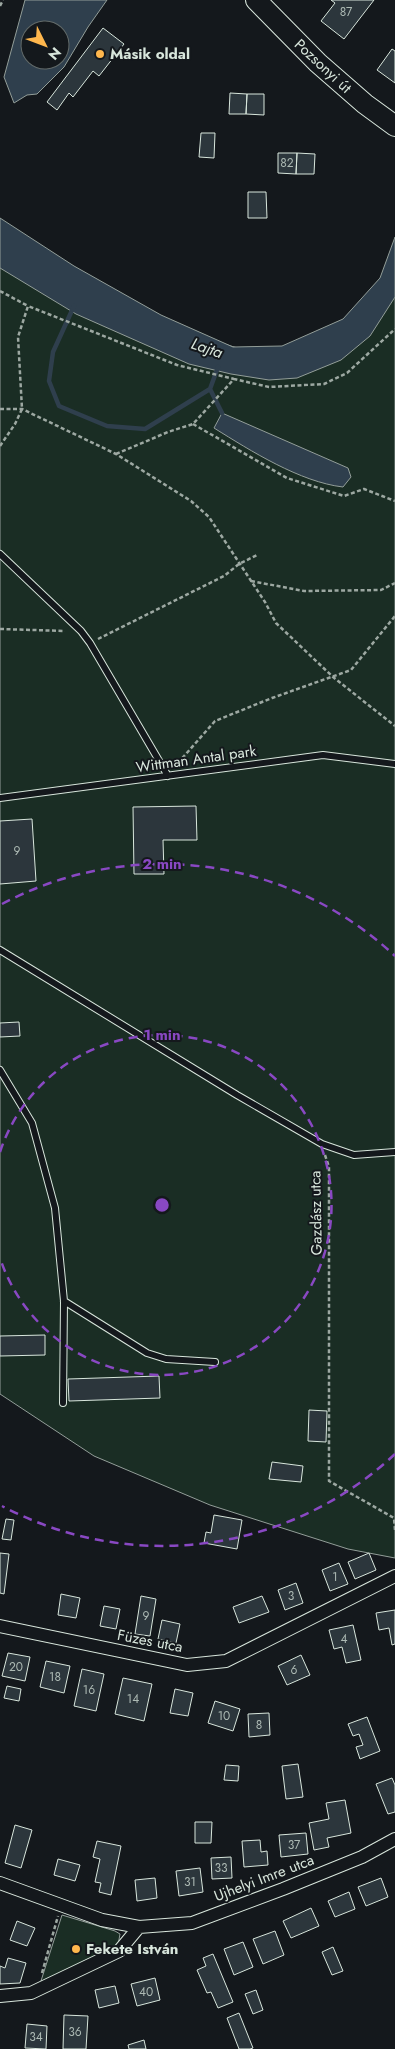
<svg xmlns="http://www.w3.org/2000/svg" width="395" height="2049" font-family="Jost,sans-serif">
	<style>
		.green { fill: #1a2d24; stroke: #939e99 }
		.water { fill: #2f3f4d; stroke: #939e99; fill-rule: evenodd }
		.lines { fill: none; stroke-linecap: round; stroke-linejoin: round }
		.stream { stroke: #2f3f4d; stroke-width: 4.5 }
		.building { fill: #2c363c; stroke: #d8e6dc }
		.service-casing { stroke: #d8e6dc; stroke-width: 8 }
		.minor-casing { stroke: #d8e6dc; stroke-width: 14 }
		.primary-casing { stroke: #d8e6dc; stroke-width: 22 }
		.path { stroke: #9da8a2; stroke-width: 2.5; stroke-dasharray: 4 2.5; stroke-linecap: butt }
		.service { stroke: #14181c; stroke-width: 6 }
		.minor { stroke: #14181c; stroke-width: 12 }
		.primary { stroke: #14181c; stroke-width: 20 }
		.ring { fill: none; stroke: #8948c3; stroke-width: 2.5; stroke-dasharray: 9 6 }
		.poi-dot { fill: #ffb74d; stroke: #14181c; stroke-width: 2 }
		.labels { text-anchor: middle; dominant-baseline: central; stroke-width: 4; stroke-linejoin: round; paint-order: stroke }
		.number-label { font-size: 12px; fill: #adbab4 }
		.poi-label { font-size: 15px; font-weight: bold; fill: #d8e6dc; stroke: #14181c; text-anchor: start }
		.street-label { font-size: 15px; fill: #d8e6dc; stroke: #14181c }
		.water-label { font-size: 16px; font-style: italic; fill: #d8e6dc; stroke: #14181c }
		.centre { fill: #8948c3; stroke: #14181c; stroke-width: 2.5 }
		.ring-label { font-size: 15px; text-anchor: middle; font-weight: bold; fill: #8948c3; stroke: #14181c; stroke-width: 4; stroke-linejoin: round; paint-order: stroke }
	</style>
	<rect width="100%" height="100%" fill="#14181c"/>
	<path class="green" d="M0,237L142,320L265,356L333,344L395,262V1558L348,1549L210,1505L94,1456L0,1394Z
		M62,1915L115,1931L120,1934L118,1945L40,1984Z"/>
	<path class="water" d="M25,0H107L88,27L64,67L37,94L27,95L14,103L4,77ZM30,30H60V60H30Z
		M0,218L74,266L161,315L233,347L282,346L343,319L380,278L395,237V297L370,336L341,360L297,378L269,380L231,374L189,364L76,314L0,268Z
		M222,413L348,468L351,477L343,487C300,482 251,451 214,428Z"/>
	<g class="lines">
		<path class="stream" d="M74,306L53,352L49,381L59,406L107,426L145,429L210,389L218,367
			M210,389L222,413"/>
	</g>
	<path class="building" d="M331,0H374L344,39L321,21L335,3Z
		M103,28L124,44L99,76L93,71L73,97L69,93L57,110L47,102Z
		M392,49L395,51V83L377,70Z
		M230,93L247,94L246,114H229Z
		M247,94H264V115L246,114Z
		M201,133H215L214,158L199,157Z
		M278,153H297L296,174L278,173Z
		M297,153L315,154L314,174H296Z
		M248,192H266L267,218H248Z
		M196,806L197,840H163L164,874H134L133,807Z
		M32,819L36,881L0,884V821Z
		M19,1022L20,1036L0,1037V1023Z
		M45,1335V1355L0,1356V1336Z
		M159,1376L160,1398L69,1401L68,1379Z
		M309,1410L327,1411L326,1442L308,1441Z
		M272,1462L303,1466L301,1482L269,1479Z
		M214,1515L242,1520L237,1549L204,1543L206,1532L211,1533Z
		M6,1519L14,1520L11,1540L2,1539Z
		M0,1553L9,1554L4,1594L0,1593Z
		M369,1553L376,1570L355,1579L348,1562Z
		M339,1563L348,1584L330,1591L322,1570Z
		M296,1583L303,1603L285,1610L278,1590Z
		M61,1594L80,1598L76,1618L58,1615Z
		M141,1596L156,1599L150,1636L135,1634Z
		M262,1596L269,1612L239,1623L233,1607Z
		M104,1606L120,1609L116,1629L100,1626Z
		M395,1610V1644L392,1645L389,1628L379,1630L376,1613Z
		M162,1620L180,1624L176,1643L158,1639Z
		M353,1625L361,1660L346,1663L342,1647L334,1649L329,1630Z
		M8,1653L30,1657L25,1681L2,1676Z
		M301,1655L310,1675L287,1685L278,1666Z
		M46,1661L70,1666L64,1693L40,1687Z
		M82,1669L104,1674L96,1711L74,1706Z
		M123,1678L152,1684L144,1721L115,1714Z
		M7,1686L21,1689L19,1701L4,1698Z
		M175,1689L193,1693L188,1716L170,1713Z
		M215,1701L240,1709L233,1731L208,1723Z
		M269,1713L270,1735L249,1737L248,1714Z
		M367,1717L380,1751L360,1759L356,1747L363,1745L359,1734L353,1736L348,1724Z
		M298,1764L303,1797L286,1799L282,1766Z
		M226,1765L239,1766L238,1781L224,1780Z
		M392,1778L395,1785V1812L388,1814L376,1784Z
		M345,1800L351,1833L327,1838L329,1847L314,1850L309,1823L329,1819L326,1803Z
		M195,1822H212L211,1843H195Z
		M15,1825L32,1830L21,1868L5,1863Z
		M306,1833L308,1854L281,1857L279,1835Z
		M260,1840L261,1852L267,1851L268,1865L244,1867L242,1841Z
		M97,1841L121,1846L111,1895L99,1892L101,1883L95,1882L100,1859L93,1857Z
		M231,1857L232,1878L212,1879L211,1858Z
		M58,1859L80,1865L75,1881L54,1875Z
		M200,1868L203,1892L179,1896L176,1871Z
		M155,1878L157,1898L137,1901L135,1880Z
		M381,1878L388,1897L366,1906L358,1887Z
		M349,1892L355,1909L335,1917L328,1901Z
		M311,1908L319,1926L291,1938L283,1921Z
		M17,1921L35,1928L27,1946L10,1940Z
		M275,1931L284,1955L263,1964L253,1939Z
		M243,1942L253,1967L234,1975L224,1949Z
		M333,1947L343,1971L332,1975L322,1952Z
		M213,1954L233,2002L218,2008L211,1992L207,1993L197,1970L206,1966L203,1958Z
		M8,1958L26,1963L20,1983L0,1984V1966L5,1968Z
		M155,1978L160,2000L137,2006L131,1984Z
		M115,1986L119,2003L99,2008L95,1990Z
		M256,1990L263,2010L253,2014L245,1994Z
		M239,2013L253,2048L250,2049H239L227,2018Z
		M64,2015L88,2016L86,2049H63Z
		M27,2024L47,2026L46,2049L25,2048Z
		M144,2040L146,2049H129L128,2045Z"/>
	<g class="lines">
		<g class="service-casing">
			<path id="service" d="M0,554L81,631L90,643L168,776
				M0,798L323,755L395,764
				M0,950L237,1095L322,1144L354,1155L395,1152
				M0,1070L32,1123L55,1208L64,1301L63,1403
				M64,1301L147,1353L166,1359L215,1362"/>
		</g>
		<g class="minor-casing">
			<path id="minor" d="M0,1626L187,1665L226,1661L395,1576
				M0,1883L102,1920L139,1927L192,1923L283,1889L362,1857L395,1839
				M0,1996L31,1993L119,1951L139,1927"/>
		</g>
		<g class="primary-casing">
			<path id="primary" d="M256,0L318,63L365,104L395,126"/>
		</g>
		<path class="path" d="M0,6L3,0
			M0,291L28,306
			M0,409H22L116,454L191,501L209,517L265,602L276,623L333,677L395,726
			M193,424L287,478L344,496L364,489L395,501
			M0,446L15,424L22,409L18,337L28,306L177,365L234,379
			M116,454L168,432L193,424L234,379L269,387L324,384L347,373L395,329
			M251,581L304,591L381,590L395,583
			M0,629L65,631
			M98,639L224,576L239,564L257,555
			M178,763L215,721L272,698L351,670L395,616
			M325,1155L329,1167V1481L394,1518L395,1530
			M42,1973L58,1916"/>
		<use href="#service" class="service"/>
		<use href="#minor" class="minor"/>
		<use href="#primary" class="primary"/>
	</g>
	<g class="ring">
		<path d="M0 1152A170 170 0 1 1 0 1258"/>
		<path d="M395 1454A341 341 0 0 1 2 1506M2 904A341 341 0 0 1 395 956"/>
	</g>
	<g class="poi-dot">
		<circle cx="100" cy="54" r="5"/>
		<circle cx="76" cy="1949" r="5"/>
	</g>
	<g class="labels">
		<g class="number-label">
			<text x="346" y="12">87</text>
			<text x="287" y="163">82</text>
			<text x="17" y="851">9</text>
			<text x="335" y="1577">1</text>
			<text x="291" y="1596">3</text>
			<text x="146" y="1616">9</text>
			<text x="344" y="1639">4</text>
			<text x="16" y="1667">20</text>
			<text x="294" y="1670">6</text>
			<text x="55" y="1677">18</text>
			<text x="89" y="1690">16</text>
			<text x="133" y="1699">14</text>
			<text x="224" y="1716">10</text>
			<text x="259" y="1725">8</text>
			<text x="294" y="1845">37</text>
			<text x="221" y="1868">33</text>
			<text x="190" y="1882">31</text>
			<text x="146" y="1992">40</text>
			<text x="75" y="2032">36</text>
			<text x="36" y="2037">34</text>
		</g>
		<g class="poi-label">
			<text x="110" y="54">Másik oldal</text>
			<text x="86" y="1949">Fekete István</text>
		</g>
		<g class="street-label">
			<text transform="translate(323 66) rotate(43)">Pozsonyi út</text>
			<text transform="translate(196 759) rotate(-8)">Wittman Antal park</text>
			<text transform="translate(316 1213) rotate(-91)">Gazdász utca</text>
			<text transform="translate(150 1641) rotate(11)">Füzes utca</text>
			<text transform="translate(264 1878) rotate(-21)">Ujhelyi Imre utca</text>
		</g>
		<g class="water-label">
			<text transform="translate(207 348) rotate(19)">Lajta</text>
		</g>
	</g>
	<circle cx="162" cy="1205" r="8" class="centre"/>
	<g class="ring-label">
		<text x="162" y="869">2 min</text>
		<text x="162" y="1040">1 min</text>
	</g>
	<g transform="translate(45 45) rotate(132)"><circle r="24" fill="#14181c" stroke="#626a69"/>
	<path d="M0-4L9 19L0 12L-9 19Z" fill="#ffb74d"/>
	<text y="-8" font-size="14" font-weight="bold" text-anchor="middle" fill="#d8e6dc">N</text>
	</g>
</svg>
